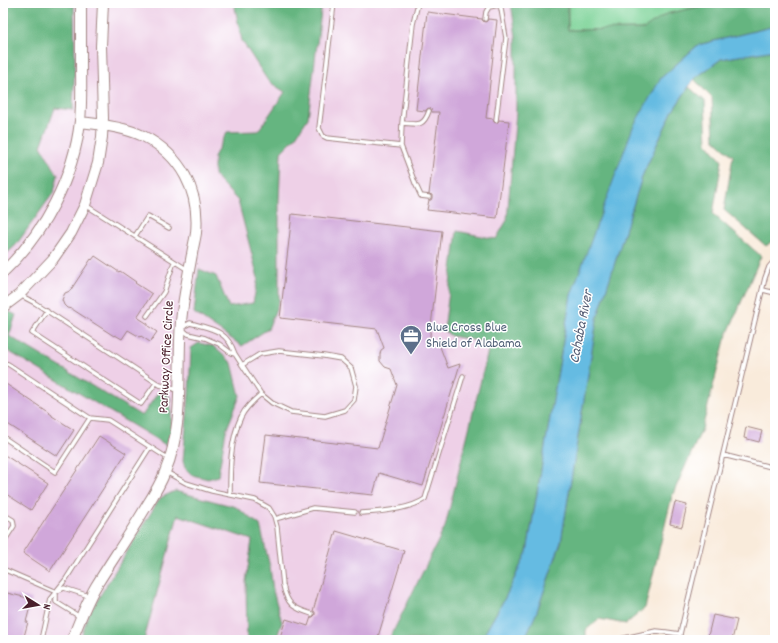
<svg xmlns="http://www.w3.org/2000/svg" width="778" height="643" font-family="Dekko,sans-serif">
	<style>
		.built { fill: #eed0e7 }
		.green { fill: #7cd397; stroke: #637961 }
		.forest { fill: #65b580; stroke: #586a56 }
		.water { fill: #65bbe2; stroke: #586d86 }
		.building { fill: #d0a7da }
		.lines { fill: none; stroke-linecap: round; stroke-linejoin: round }
		.lane-casing { stroke: #a28583; stroke-width: 5.5 }
		.secondary-casing { stroke: #a28583; stroke-width: 12 }
		.lane { stroke: #fff; stroke-width: 3.5 }
		.secondary { stroke: #fff; stroke-width: 10 }
		.labels { text-anchor: middle; dominant-baseline: central; stroke-width: 3; stroke-linejoin: round; paint-order: stroke }
		.service-label { font-size: 14px; fill: #4e5e75; stroke: #fff; text-anchor: start }
		.street-label { font-size: 14px; fill: #4a1f2b; stroke: #fff }
		.water-label { font-size: 15px; font-style: italic; fill: #555d74; stroke: #fff }
	</style>
	<rect width="100%" height="100%" fill="#fff"/>
	<filter id="ink" filterUnits="userSpaceOnUse"><feTurbulence type="fractalNoise" baseFrequency=".025" numOctaves="2"/><feDisplacementMap in="SourceGraphic" scale="8" xChannelSelector="R" yChannelSelector="G"/><feConvolveMatrix kernelMatrix="1 2 1 2 8 2 1 2 1" color-interpolation-filters="sRGB"/></filter>
	<filter id="wash" filterUnits="userSpaceOnUse"><feTurbulence type="fractalNoise" baseFrequency=".012" numOctaves="4" result="noise"/><feDisplacementMap in="SourceGraphic" scale="16" xChannelSelector="R" yChannelSelector="G"/><feGaussianBlur stdDeviation="0.9" result="paint"/><feColorMatrix in="noise" values="0 0 0 0 0 0 0 0 0 0 0 0 0 0 0 0 0 1.4 0 .05"/><feComposite in="paint" operator="in"/></filter>
	<g filter="url(#wash)">
		<rect width="100%" height="100%" fill="#f9ebdb"/>
		<path class="built" d="M3,3H775L638,61L446,640H3Z"/>
		<path class="green" d="M568,3H716L666,14L645,29L568,30Z"/>
		<path class="forest" d="M3,3H74L75,60L73,110L55,108L41,146L58,175L54,192L16,245L3,257Z
			M234,3H322L308,118L295,138L281,152L279,200V301L268,329L242,346L194,313L199,269L216,276L229,307L253,303L258,278L238,201L214,175V157L227,132L258,131L285,92L268,81L242,41Z
			M511,3H567L568,30L644,29L666,14L716,3H775V26L698,45L661,78L571,295L527,552L505,598L481,640H389L445,527L490,343L451,336L444,330L457,231L496,239L507,220L516,112V37Z
			M775,50V239L766,246L724,210L733,156L714,139L712,98L694,79L721,59Z
			M689,87L705,101L707,143L722,161L713,214L761,256L725,340L702,429L672,496L645,608L626,624L599,619L586,630V640H524L536,614L561,542L597,319L643,174L672,112Z
			M10,312L16,315L9,336L142,416L159,391L170,397L172,428L166,445L3,348V316Z
			M199,343L213,346L232,363L240,396L226,431L218,476L208,479L192,475L185,468L183,461L189,394L191,348Z
			M175,491L236,507L260,525L270,567L273,591L282,622L276,640H247L246,582L252,540L178,515L144,640H80L88,615L160,498Z"/>
		<path class="water" d="M775,26V50L721,59L694,79L672,112L643,174L597,319L561,542L536,614L524,640H481L505,598L527,552L571,295L633,127L661,78L698,45Z"/>
		<g id="blocks">
			<path class="building" d="M427,12L482,19L483,21L485,22L487,21L488,19L497,20L486,118L493,119L494,122L496,123L498,122L499,120L509,121L497,218L427,210L429,200H431L432,198V195L429,194L439,112H432L431,109L429,108L427,109L426,111L416,110Z
				M292,214L442,231L430,335L432,343L439,344L448,368L460,364L423,486L379,473L373,495L260,483L266,435L378,448L397,385L391,369L385,367L380,361V354L381,350L384,348L377,329L280,318Z
				M95,256L119,272L120,271L136,282L135,283L152,294L137,317L148,324V326L157,332L150,342L141,336L140,337L128,330L122,339L115,335L114,336L72,309L67,308L64,305L62,300L64,295L65,293L70,291L91,259L92,260Z
				M3,382L52,415V416L74,430L57,456L3,421Z
				M746,427L762,431L759,442L744,438Z
				M99,436L126,453L50,571L23,553Z
				M3,454L48,483L31,510L3,492Z
				M675,502L687,505L682,527L670,524Z
				M336,531L404,551L377,640H279L286,619L308,626L311,617H313L315,615V612L313,611Z
				M3,592L32,599L26,622H28L23,640H3Z
				M713,615L737,620L732,640H707Z"/>
		</g>
	</g>
	<g filter="url(#ink)">
		<use href="#blocks" fill-opacity="0" stroke="#a28583" stroke-width="1"/>
		<g class="lines">
			<g class="lane-casing">
				<path id="lane" d="M334,3L319,128L323,136L327,138L401,146
					M418,3L413,24L402,123L401,146L415,183L421,196L429,197
					M439,3L462,4L464,3
					M485,19L486,12L489,7L500,5
					M496,120L506,38L500,3
					M402,123C417,124 423,128 429,111
					M87,206L188,270
					M135,236L148,216L169,228
					M763,290L775,293
					M20,295L35,303L160,385L179,390
					M47,310L32,333L141,404L156,383
					M147,316L164,292L174,262
					M190,323C212,329 227,330 235,354L231,353L219,344L205,338L188,334L181,328Z
					M235,354L261,394L272,403L291,412L325,416L345,410L354,400L356,386L351,368L341,359L324,356L279,351L260,354L242,365
					M3,363L8,364L90,418L108,420L169,459
					M3,437L55,472L90,418
					M723,455L775,468
					M166,472L186,483L212,491L255,500L269,508L274,516L277,527L283,585C287,605 293,608 312,614
					M230,494C230,470 230,440 241,417C245,408 253,401 261,394
					M361,513C380,512 410,509 425,499L463,376
					M3,514L13,520L14,526L3,543
					M275,519L313,508L355,512
					M3,569L56,592
					M80,617L56,602V592L64,588L89,596
					M41,640L50,599L66,579L150,447
					M616,640L656,631L666,632L680,634
					M680,640V634L765,278L769,267L775,260"/>
			</g>
			<g class="secondary-casing">
				<path id="secondary" d="M3,272C44,234 74,177 80,121C82,101 81,81 81,61C81,41 81,22 81,3
					M3,307L19,295L53,259L71,233L85,205L98,163L102,137L103,118L101,46L103,3
					M72,640C79,622 86,603 96,586C112,560 130,534 146,507C153,496 160,485 165,472C185,425 177,372 181,322C183,299 188,277 192,254C193,247 195,240 196,233C200,191 181,155 143,136C125,127 100,124 80,122"/>
			</g>
			<use href="#lane" class="lane"/>
			<use href="#secondary" class="secondary"/>
		</g>
	</g>
	<defs>
		<g id="office-pin" transform="scale(1.15)"><path d="M0 17L-7.5 6A9.5 9.5 0 1 1 7.5 6Z" fill="#5c6f8a" stroke="#fff"/><path d="M-6-3h4V-5.5h4V-3h4V5H-6ZM-1-4.5V-3h2v-1.5ZM-6 0V1H6V0Z" fill="#fff"/></g>
	</defs>
	<g fill-rule="evenodd">
		<use href="#office-pin" x="411" y="336"/>
	</g>
	<g class="labels">
		<g class="service-label">
			<text x="426" y="328">Blue Cross Blue<tspan x="426" dy="16">Shield of Alabama</tspan></text>
		</g>
		<g class="street-label">
			<text transform="translate(167 357) rotate(-87)">Parkway Office Circle</text>
		</g>
		<g class="water-label">
			<text transform="translate(582 327) rotate(-79)">Cahaba River</text>
		</g>
	</g>
	<rect width="778" height="643" fill="none" stroke="#fff" stroke-width="16"/>
	<g transform="translate(38 605) rotate(101)" stroke="#ffffff" stroke-width="3" paint-order="stroke">
	<path d="M0-3L7 15L0 10L-7 15Z" fill="#4a1f2b"/>
	<text y="-6" font-size="11" font-weight="bold" text-anchor="middle" fill="#4a1f2b">N</text>
	</g>
</svg>
